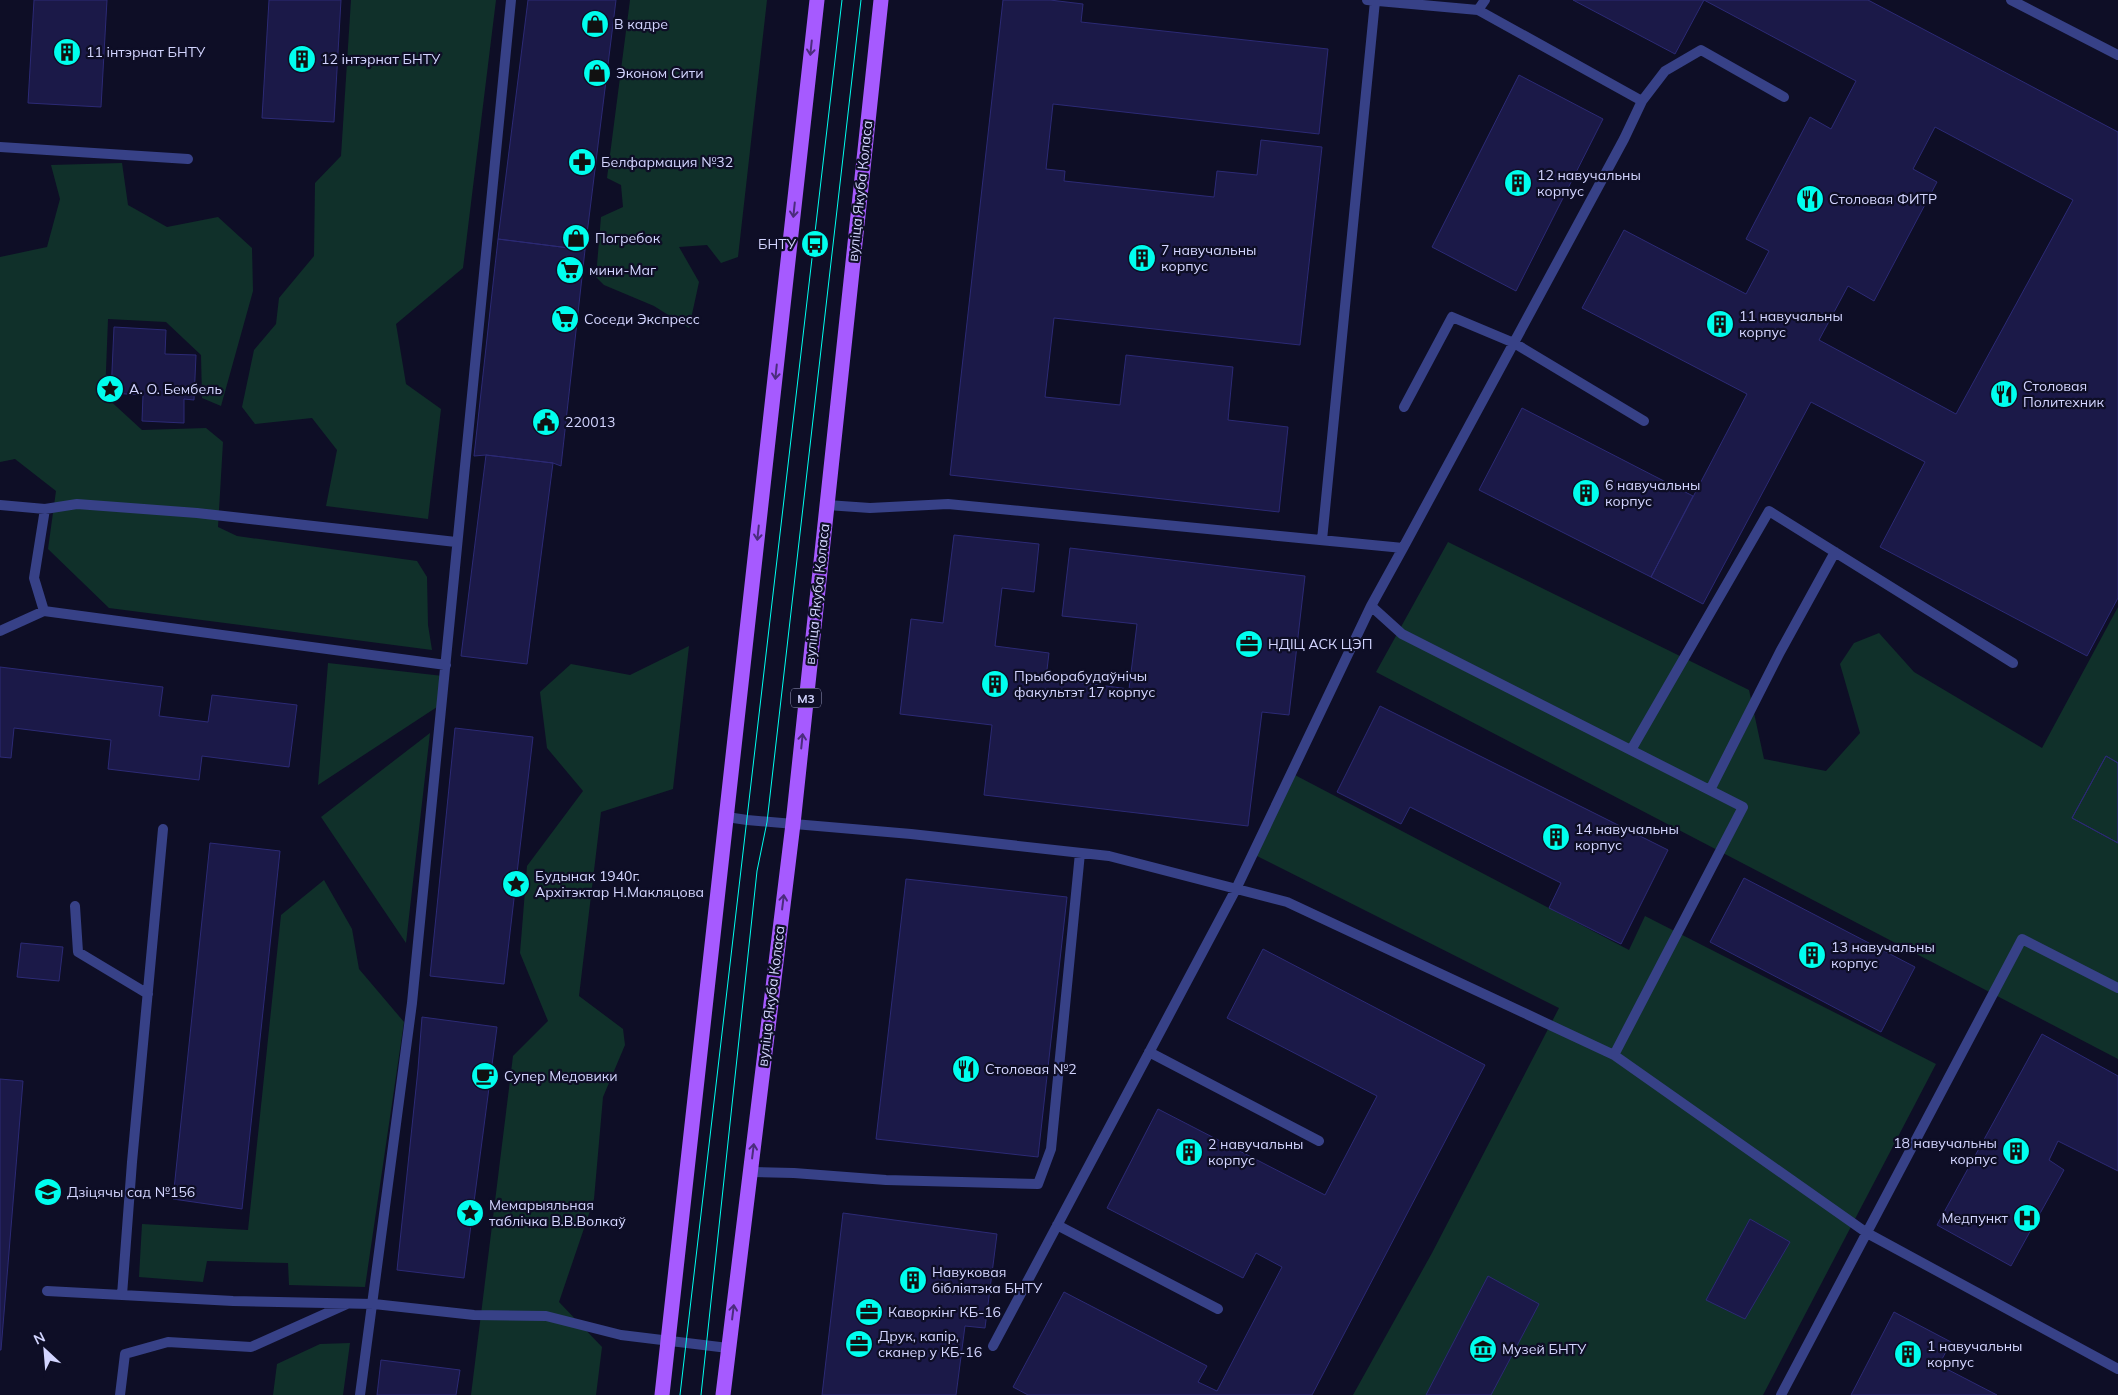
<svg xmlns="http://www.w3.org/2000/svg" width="2118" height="1395" font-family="Mulish,sans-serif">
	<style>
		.green { fill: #10302a }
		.building { fill: #1b1948; stroke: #2c2a75; fill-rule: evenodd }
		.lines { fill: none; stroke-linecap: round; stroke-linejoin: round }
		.lane { stroke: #374187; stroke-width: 10 }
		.street { stroke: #374187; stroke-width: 10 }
		.primary { stroke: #a65aff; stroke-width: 15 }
		.tram { stroke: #00feee; stroke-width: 1 }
		.oneway { stroke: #4b2c7d }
		.labels { text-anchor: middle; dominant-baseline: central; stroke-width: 4.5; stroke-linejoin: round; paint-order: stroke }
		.shield { fill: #0e0e26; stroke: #9899be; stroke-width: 1 }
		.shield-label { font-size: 12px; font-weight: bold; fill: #d3d5ff }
		.poi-label { font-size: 14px; fill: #d3d5ff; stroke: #0e0e26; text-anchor: start }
		.street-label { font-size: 14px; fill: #d3d5ff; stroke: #0e0e26 }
	</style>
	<rect width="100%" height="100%" fill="#0e0e26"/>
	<path class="green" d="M351,0H496L463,268L396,324L406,384L441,409L428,519L326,506L337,450L312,418L255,424L242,407L254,350L276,324L279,298L314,256L315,183L341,156Z
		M630,0H767L738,257L721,263L707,245L679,247L699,282L689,328L654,306L604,285L596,277L601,217L623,207L621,185L607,178Z
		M122,163L128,205L167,227L218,217L252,248L253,291L221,406L202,398L201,355L166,322L108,319L105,396L142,430L206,428L223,442L218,527L237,536L417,561L427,577L428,625L432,650L109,608L48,549L56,491L15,459L0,462V257L47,247L60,199L51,165Z
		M1448,542L1749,690L1764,759L1826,771L1860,733L1840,664L1854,643L1879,633L1914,672L2042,748L2118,607V1059L1376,672Z
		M689,646L673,789L601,812L579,996L623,1029L625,1045L603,1097L594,1199L559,1302L602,1347L596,1395H471L513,1056L548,1021L520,953L527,866L583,791L547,748L540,692L571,664L630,675Z
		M328,663L443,676L437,707L318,785Z
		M430,733L406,943L321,817Z
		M1293,774L1629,950L1645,916L1936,1064L1763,1395H1353L1432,1253L1559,1008L1255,855Z
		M324,880L352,929L359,969L404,1022L365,1287L289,1285L288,1263L207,1261L203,1282L139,1277L142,1224L248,1230L281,915Z
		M350,1343L343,1395H273L277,1364L320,1344Z"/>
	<path class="building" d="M34,0H107L101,107L28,103Z
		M269,0H341L334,122L262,118Z
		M528,0H616L585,250L498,239Z
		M1003,0H1050L1083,4L1081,22L1328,49L1319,134L1053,104L1046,169L1065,171L1064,181L1214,197L1217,171L1257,175L1261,140L1322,147L1300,345L1054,318L1045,397L1120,405L1126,355L1233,367L1228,420L1288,427L1279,512L950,475Z
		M1573,0H1868L2118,132V598L2087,656L1880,547L1925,462L1811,402L1703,604L1651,577L1747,394L1582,308L1624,230L1746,294L1769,251L1746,239L1810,117L1831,129L1856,81L1704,0L1675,54ZM1935,127L2073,200L1956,414L1819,340L1848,286L1874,301L1937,182L1913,169Z
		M1519,75L1603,119L1516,291L1432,247Z
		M498,239L585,250L561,466L553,463L486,455L474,456Z
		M114,327L166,330L165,354L196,355L194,400L184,399V423L142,421L143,395L111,393Z
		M1522,408L1693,496L1651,577L1479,490Z
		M486,455L553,463L527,664L461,656Z
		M954,535L1039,544L1034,592L1002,588L995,646L1049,653L1046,678L1129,689L1137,624L1062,616L1070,548L1305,576L1289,715L1262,712L1248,826L984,795L992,725L900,714L911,619L943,623Z
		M0,667L163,687L159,716L208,722L212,695L297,705L289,767L202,756L199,780L108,769L111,740L14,728L11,758L0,757Z
		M1380,706L1668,850L1621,944L1549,908L1561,883L1410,807L1401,824L1337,792Z
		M455,728L533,737L504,984L430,976Z
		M2106,756L2118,763V843L2072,818Z
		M2106,756L2118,763V843L2072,818Z
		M210,843L280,851L242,1209L173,1199Z
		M1744,878L1915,967L1881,1032L1710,942Z
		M906,879L1067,897L1038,1157L876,1139Z
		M21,943L63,947L59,981L17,977Z
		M1263,949L1485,1065L1312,1395H1028L1013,1387L1064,1292L1207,1366L1198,1382L1217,1391L1282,1267L1256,1253L1243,1278L1107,1208L1158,1109L1325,1195L1377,1096L1227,1018Z
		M422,1017L497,1027L464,1278L397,1270L418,1069Z
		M2042,1034L2118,1076V1171L2058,1141L2049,1160L2064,1170L2011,1266L1937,1225Z
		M0,1079L23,1081L1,1350H0Z
		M843,1213L997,1234L985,1328L965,1326L956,1395H822Z
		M1750,1219L1790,1242L1745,1319L1706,1300Z
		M1488,1276L1539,1304L1491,1395H1426Z
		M1894,1312L1951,1342L1939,1365L1997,1395H1851Z
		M381,1360L460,1370L456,1395H377Z"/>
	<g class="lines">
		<path class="lane" d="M1367,0L1478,10
			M1642,101L1665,71L1701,50L1784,97
			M0,147L188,159
			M1404,407L1452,317L1514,343L1644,421
			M0,505L45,509L77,504L197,513L456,542
			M827,505L870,508L948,504L1403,548L1371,606
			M45,509L34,578L44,611L446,665
			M1322,540L1375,1
			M1403,548L1624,139L1642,101L1478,10L1485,0
			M0,631L44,611
			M1631,750L1769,511L2013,663
			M1710,790L1780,652L1835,552
			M727,817L747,820L911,834L1109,856L1287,902L1614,1055L1867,1233L2118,1369
			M163,829L132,1162L122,1295L233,1301L374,1304L474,1315L546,1316L621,1335L728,1348
			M75,906L78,952L148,994
			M1149,1052L1319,1141
			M750,1172L794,1173L886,1180L1038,1184L1051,1149L1080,853
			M1057,1225L1218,1309
			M47,1291L122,1295
			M993,1346L1236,889L1371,606L1402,634L1743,807L1614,1055
			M120,1395L125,1354L168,1342L251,1347L347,1304
			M360,1395L412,1003L511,0
			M1781,1395L2022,939L2118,988"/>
		<path class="street" d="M2011,0L2118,55"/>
		<path class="primary" d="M662,1395L817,0
			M723,1395L793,824L881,0"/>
		<path class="tram" d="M680,1395L842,0
			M701,1395L757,871L767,822L861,0"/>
	</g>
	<defs><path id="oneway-shaft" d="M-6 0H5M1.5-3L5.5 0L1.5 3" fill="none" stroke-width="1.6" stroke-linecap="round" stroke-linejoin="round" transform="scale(1.25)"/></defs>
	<g class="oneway">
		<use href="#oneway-shaft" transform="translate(811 48) rotate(96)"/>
		<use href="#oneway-shaft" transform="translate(794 210) rotate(96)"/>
		<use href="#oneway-shaft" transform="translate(776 372) rotate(96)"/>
		<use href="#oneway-shaft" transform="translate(758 533) rotate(96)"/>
		<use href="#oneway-shaft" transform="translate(802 741) rotate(-84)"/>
		<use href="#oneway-shaft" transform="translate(783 902) rotate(-83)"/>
		<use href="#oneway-shaft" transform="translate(753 1151) rotate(-83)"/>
		<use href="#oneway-shaft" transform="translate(733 1312) rotate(-83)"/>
	</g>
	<defs>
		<g id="shop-disc" transform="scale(1.4375)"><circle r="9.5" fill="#00feee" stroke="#0e0e26"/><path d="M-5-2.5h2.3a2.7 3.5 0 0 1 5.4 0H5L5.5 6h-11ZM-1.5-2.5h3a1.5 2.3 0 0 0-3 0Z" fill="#111"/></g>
		<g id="building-disc" transform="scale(1.4375)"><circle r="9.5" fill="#00feee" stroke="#0e0e26"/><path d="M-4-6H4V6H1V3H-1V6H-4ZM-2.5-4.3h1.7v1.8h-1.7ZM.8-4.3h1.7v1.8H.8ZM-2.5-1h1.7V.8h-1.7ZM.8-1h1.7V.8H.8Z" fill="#111"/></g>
		<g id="pharmacy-disc" transform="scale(1.4375)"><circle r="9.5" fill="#00feee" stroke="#0e0e26"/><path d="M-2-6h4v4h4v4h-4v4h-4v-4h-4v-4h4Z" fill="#111"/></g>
		<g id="restaurant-disc" transform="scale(1.4375)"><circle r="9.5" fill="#00feee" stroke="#0e0e26"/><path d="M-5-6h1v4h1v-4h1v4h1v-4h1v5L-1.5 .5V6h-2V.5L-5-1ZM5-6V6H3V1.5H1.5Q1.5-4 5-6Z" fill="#111"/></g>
		<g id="bus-disc" transform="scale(1.4375)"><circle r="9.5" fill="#00feee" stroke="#0e0e26"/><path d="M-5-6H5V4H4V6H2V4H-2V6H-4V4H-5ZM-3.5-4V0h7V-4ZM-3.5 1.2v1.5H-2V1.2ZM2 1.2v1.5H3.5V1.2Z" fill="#111"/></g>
		<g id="supermarket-disc" transform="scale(1.4375)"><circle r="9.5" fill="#00feee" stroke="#0e0e26"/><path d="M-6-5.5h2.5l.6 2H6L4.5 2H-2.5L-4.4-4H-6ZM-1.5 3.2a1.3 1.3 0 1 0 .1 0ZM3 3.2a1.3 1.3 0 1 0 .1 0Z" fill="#111"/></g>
		<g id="sight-disc" transform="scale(1.4375)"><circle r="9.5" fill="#00feee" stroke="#0e0e26"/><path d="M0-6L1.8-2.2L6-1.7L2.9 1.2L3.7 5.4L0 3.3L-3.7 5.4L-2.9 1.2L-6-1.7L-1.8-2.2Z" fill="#111"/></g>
		<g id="civic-disc" transform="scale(1.4375)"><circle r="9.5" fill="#00feee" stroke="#0e0e26"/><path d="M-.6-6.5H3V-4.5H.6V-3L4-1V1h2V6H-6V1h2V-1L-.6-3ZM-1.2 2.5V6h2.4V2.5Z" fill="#111"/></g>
		<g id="office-disc" transform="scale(1.4375)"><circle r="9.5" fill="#00feee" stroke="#0e0e26"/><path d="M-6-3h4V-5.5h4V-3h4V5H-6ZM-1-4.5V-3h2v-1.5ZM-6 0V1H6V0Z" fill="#111"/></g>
		<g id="cafe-disc" transform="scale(1.4375)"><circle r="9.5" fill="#00feee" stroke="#0e0e26"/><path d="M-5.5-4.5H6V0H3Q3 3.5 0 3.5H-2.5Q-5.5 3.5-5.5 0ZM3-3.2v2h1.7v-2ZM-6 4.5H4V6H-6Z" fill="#111"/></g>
		<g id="school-disc" transform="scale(1.4375)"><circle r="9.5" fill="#00feee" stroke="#0e0e26"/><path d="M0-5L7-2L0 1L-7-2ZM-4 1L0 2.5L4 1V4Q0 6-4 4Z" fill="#111"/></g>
		<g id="hospital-disc" transform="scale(1.4375)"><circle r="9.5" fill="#00feee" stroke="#0e0e26"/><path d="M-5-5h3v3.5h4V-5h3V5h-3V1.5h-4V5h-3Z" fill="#111"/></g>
		<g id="museum-disc" transform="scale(1.4375)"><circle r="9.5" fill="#00feee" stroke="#0e0e26"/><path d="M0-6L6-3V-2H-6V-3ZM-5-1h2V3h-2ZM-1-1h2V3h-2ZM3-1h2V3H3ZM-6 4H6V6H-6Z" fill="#111"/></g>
	</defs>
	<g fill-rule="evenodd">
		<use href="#shop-disc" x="595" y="24"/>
		<use href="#building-disc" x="67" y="52"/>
		<use href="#building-disc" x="302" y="59"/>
		<use href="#shop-disc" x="597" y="73"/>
		<use href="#pharmacy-disc" x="582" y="162"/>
		<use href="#building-disc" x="1518" y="183"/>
		<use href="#restaurant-disc" x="1810" y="199"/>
		<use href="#shop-disc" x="576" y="238"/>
		<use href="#bus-disc" x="815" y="244"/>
		<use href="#building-disc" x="1142" y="258"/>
		<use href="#supermarket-disc" x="570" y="270"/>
		<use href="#supermarket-disc" x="565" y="319"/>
		<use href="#building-disc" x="1720" y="324"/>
		<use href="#sight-disc" x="110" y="389"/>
		<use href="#restaurant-disc" x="2004" y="394"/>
		<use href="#civic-disc" x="546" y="422"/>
		<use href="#building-disc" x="1586" y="493"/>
		<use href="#office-disc" x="1249" y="644"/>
		<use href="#building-disc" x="995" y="684"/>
		<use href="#building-disc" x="1556" y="837"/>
		<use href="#sight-disc" x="516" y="884"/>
		<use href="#building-disc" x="1812" y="955"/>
		<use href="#restaurant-disc" x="966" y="1069"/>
		<use href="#cafe-disc" x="485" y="1076"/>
		<use href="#building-disc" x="2016" y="1151"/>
		<use href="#building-disc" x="1189" y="1152"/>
		<use href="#school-disc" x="48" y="1192"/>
		<use href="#sight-disc" x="470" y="1213"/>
		<use href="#hospital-disc" x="2027" y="1218"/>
		<use href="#building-disc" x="913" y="1280"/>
		<use href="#office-disc" x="869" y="1312"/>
		<use href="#office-disc" x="859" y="1344"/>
		<use href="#museum-disc" x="1483" y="1349"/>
		<use href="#building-disc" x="1908" y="1354"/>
	</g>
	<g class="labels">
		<rect class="shield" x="791" y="688.5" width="30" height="19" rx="4"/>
		<g class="shield-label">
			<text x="806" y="698">М3</text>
		</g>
		<g class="poi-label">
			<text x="614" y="24">В кадре</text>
			<text x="86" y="52">11 інтэрнат БНТУ</text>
			<text x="321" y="59">12 інтэрнат БНТУ</text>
			<text x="616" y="73">Эконом Сити</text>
			<text x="601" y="162">Белфармация №32</text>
			<text x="1537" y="175">12 навучальны<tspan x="1537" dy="16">корпус</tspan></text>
			<text x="1829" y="199">Столовая ФИТР</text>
			<text x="595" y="238">Погребок</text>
			<text x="796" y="244" text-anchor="end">БНТУ</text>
			<text x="1161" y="250">7 навучальны<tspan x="1161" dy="16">корпус</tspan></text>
			<text x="589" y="270">мини-Маг</text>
			<text x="1739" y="316">11 навучальны<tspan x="1739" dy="16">корпус</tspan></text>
			<text x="584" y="319">Соседи Экспресс</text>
			<text x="2023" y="386">Столовая<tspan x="2023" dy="16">Политехник</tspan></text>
			<text x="129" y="389">А. О. Бембель</text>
			<text x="565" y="422">220013</text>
			<text x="1605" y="485">6 навучальны<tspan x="1605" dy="16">корпус</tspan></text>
			<text x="1268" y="644">НДІЦ АСК ЦЭП</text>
			<text x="1014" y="676">Прыборабудаўнічы<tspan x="1014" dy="16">факультэт 17 корпус</tspan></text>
			<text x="1575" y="829">14 навучальны<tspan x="1575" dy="16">корпус</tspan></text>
			<text x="535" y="876">Будынак 1940г.<tspan x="535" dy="16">Архітэктар Н.Макляцова</tspan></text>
			<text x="1831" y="947">13 навучальны<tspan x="1831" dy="16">корпус</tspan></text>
			<text x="985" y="1069">Столовая №2</text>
			<text x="504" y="1076">Супер Медовики</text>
			<text x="1997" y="1143" text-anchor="end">18 навучальны<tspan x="1997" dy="16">корпус</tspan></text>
			<text x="1208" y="1144">2 навучальны<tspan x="1208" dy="16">корпус</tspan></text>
			<text x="67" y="1192">Дзіцячы сад №156</text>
			<text x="489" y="1205">Мемарыяльная<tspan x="489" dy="16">таблічка В.В.Волкаў</tspan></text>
			<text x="2008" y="1218" text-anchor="end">Медпункт</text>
			<text x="932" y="1272">Навуковая<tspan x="932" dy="16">бібліятэка БНТУ</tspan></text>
			<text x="888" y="1312">Каворкінг КБ-16</text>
			<text x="878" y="1336">Друк, капір,<tspan x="878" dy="16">сканер у КБ-16</tspan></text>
			<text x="1927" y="1346">1 навучальны<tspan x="1927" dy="16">корпус</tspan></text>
			<text x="1502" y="1349">Музей БНТУ</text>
		</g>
		<g class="street-label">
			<text transform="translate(860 191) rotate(-84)">вуліца Якуба Коласа</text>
			<text transform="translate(817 594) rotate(-84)">вуліца Якуба Коласа</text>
			<text transform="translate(771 996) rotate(-83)">вуліца Якуба Коласа</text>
		</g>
	</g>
	<g transform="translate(45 1350) rotate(334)" stroke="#0e0e26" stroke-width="4" paint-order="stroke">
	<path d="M0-4L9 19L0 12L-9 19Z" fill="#d3d5ff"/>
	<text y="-8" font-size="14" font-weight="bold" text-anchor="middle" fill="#d3d5ff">N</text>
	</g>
</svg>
